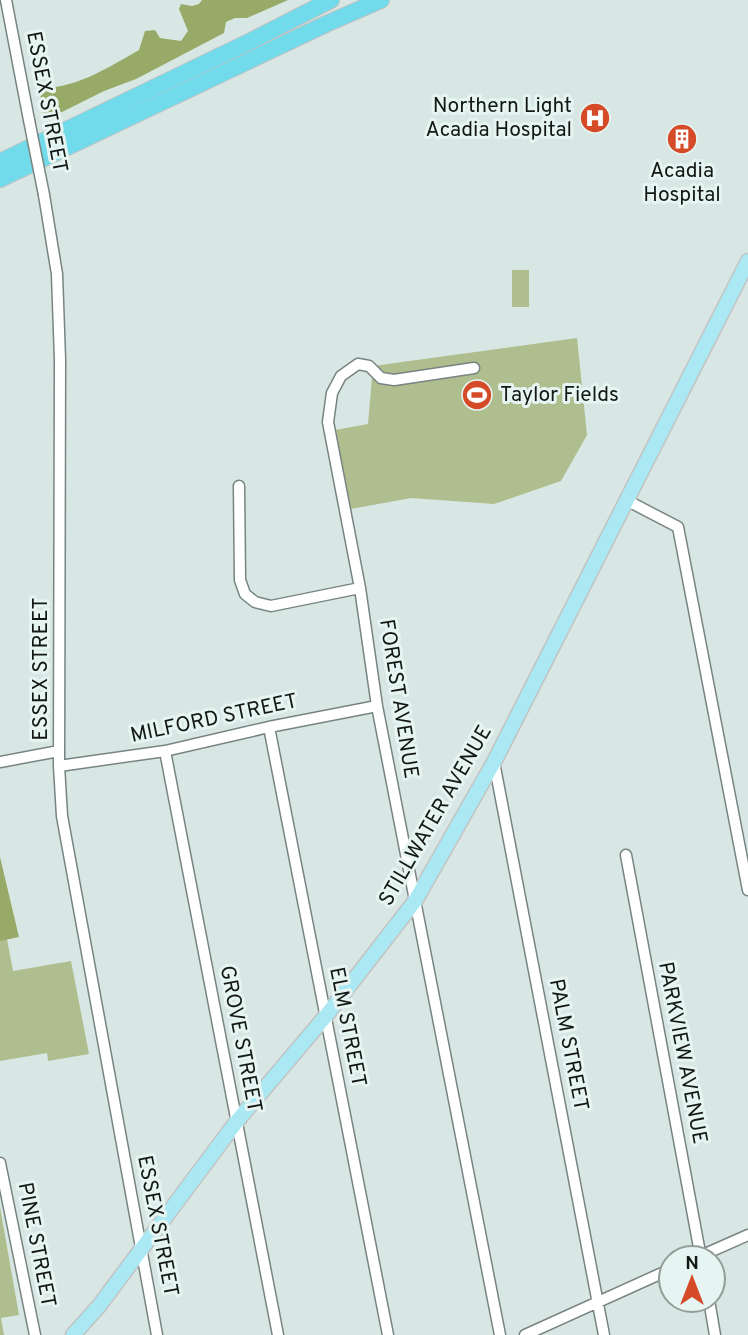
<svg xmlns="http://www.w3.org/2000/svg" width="748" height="1335" font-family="Overpass,sans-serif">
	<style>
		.green { fill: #afbe8e }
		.forest { fill: #97aa67 }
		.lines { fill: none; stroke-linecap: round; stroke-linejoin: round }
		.minor-casing { stroke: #778481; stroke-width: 13 }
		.major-casing { stroke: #c2c3c3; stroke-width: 17 }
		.highway-casing { stroke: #c2c3c3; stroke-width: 18 }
		.minor { stroke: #fff; stroke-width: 10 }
		.major { stroke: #aae9f3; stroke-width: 14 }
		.highway { stroke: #71dbeb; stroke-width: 16 }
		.minor-bridge-casing { stroke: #778481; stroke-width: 13; stroke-linecap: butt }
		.minor-bridge { stroke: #fff; stroke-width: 10 }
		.labels { text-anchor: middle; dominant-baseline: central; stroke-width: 6; stroke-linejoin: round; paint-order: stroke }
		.street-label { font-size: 21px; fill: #131817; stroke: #e6f5f1 }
		.poi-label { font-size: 21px; fill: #131817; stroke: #e6f5f1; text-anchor: end }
	</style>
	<rect width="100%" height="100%" fill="#d9e7e4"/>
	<path class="green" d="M512,270H529V307H512Z
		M577,338L587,435L561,481L494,504L411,498L351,509L335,430L368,424L373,366Z
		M0,902L13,971L71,961L89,1054L48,1061L47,1053L0,1061Z
		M0,1207L19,1315L1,1318L4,1335H0Z"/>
	<path class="forest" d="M202,0H288L247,18H235L226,22L224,33L136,79L104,91L62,112L51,114L43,113L40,94L46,88C80,86 109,67 139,50L145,31L155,30L160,38L181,41L188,31L179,9L181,4L192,6L199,4Z
		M0,857L19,937L0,941Z"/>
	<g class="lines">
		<g class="minor-casing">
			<path id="minor" d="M6,0L29,120
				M44,195L57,274L60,360L59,766L62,816L157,1335
				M474,368L394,380L381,378L369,366L358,364L341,376L332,393L328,422L360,588L377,706L500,1335
				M239,486L240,580L245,594L255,602L271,606L360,588
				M626,500L678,527L748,890
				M269,727L388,1335
				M165,751L278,1335
				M0,762L59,751
				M494,762L604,1335
				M59,766L165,751L269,727L377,706
				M626,855L701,1258
				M0,1163L35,1335
				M696,1258L748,1235
				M709,1300L715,1335
				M525,1335L671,1269"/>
		</g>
		<g class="major-casing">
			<path id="major" d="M73,1335L99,1306L237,1121L325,1017L415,901L494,762L748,261"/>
		</g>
		<g class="highway-casing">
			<path id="highway" d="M0,162L253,40L331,0
				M0,179L326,24L381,0"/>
		</g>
		<use href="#minor" class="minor"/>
		<use href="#major" class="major"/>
		<use href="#highway" class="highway"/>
		<g class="minor-bridge-casing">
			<path id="minor-bridge" d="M29,120L44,195"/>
		</g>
		<use href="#minor-bridge" class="minor-bridge"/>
	</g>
	<defs>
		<g id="hospital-disc" transform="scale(1.575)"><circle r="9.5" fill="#d54b27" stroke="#e6f5f1"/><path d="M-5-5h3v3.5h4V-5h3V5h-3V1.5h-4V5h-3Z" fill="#fff"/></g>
		<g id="building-disc" transform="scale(1.575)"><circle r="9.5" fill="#d54b27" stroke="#e6f5f1"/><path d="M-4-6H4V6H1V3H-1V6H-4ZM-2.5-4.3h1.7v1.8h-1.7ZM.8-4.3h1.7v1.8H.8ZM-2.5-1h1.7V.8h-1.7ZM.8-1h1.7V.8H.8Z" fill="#fff"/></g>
		<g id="stadium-disc" transform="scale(1.575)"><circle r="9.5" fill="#d54b27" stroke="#e6f5f1"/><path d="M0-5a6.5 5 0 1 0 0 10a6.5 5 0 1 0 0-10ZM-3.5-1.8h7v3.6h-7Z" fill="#fff"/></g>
	</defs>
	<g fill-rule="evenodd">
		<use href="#hospital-disc" x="595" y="118"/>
		<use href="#building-disc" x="682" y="139"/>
		<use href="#stadium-disc" x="477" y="395"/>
	</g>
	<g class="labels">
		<g class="street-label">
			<text transform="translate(46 102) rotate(79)">ESSEX STREET</text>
			<text transform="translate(41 669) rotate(-90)">ESSEX STREET</text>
			<text transform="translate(398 699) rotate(81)">FOREST AVENUE</text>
			<text transform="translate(214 719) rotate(-12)">MILFORD STREET</text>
			<text transform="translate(436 816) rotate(-60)">STILLWATER AVENUE</text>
			<text transform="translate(347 1027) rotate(79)">ELM STREET</text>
			<text transform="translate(240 1039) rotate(79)">GROVE STREET</text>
			<text transform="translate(568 1045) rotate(79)">PALM STREET</text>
			<text transform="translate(682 1053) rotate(79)">PARKVIEW AVENUE</text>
			<text transform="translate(157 1226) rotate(79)">ESSEX STREET</text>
			<text transform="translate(36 1245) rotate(79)">PINE STREET</text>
		</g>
		<g class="poi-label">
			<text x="572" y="106">Northern Light<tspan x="572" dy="24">Acadia Hospital</tspan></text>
			<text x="682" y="171" text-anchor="middle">Acadia<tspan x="682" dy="24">Hospital</tspan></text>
			<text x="500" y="395" text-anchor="start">Taylor Fields</text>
		</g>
	</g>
	<g transform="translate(692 1279)"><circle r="33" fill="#e6f5f1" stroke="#929d9a" stroke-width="2"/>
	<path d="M0-5L12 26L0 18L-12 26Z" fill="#d54b27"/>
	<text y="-10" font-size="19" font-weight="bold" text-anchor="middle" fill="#131817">N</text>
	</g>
</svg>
